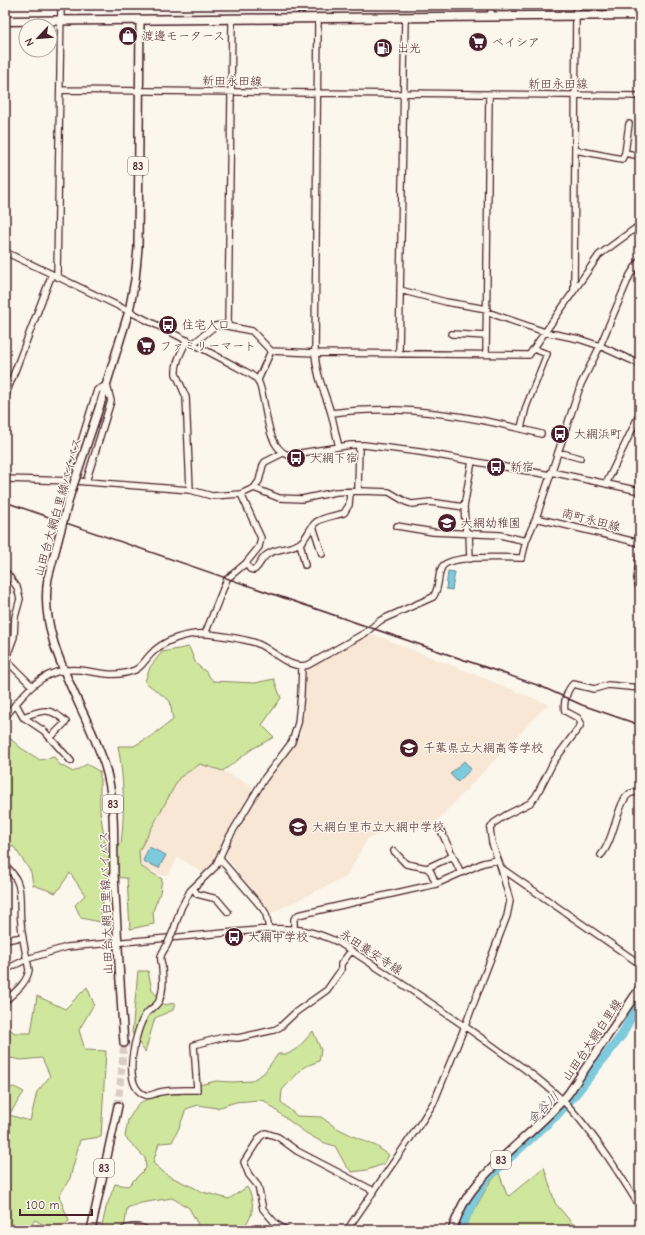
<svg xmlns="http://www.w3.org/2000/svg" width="645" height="1235" font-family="'Comic Neue','Klee One',sans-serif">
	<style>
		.built { fill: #f7e7d4 }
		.green { fill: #cee79d; stroke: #8c8364 }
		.water { fill: #7dcadc; stroke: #698695 }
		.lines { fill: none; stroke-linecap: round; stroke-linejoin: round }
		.river { stroke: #7dcadc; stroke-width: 9 }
		.major-tunnel { stroke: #d8ccc5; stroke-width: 7; stroke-dasharray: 7 3.5; stroke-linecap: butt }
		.minor-casing { stroke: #4a1f2b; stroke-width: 8 }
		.major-casing { stroke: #4a1f2b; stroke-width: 10 }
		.highway-casing { stroke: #4a1f2b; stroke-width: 11 }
		.minor { stroke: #fbf7ec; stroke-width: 5.5 }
		.major { stroke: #fbf7ec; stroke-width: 7 }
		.highway { stroke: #fbf7ec; stroke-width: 8 }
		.rail { stroke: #4a1f2b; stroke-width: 1.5 }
		.minor-bridge-casing { stroke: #4a1f2b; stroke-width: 8; stroke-linecap: butt }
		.major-bridge-casing { stroke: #4a1f2b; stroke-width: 10; stroke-linecap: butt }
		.minor-bridge { stroke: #fbf7ec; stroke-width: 5.5 }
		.major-bridge { stroke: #fbf7ec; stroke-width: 7 }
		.labels { text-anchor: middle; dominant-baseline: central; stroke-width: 3; stroke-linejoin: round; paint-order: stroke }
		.shield { fill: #fbf7ec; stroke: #7f6065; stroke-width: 1 }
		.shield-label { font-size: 11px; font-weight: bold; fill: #4a1f2b }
		.poi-label { font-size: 12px; fill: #4a1f2b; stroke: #fbf7ec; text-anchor: start }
		.street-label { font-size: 12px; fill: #4a1f2b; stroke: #fbf7ec }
		.water-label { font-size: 13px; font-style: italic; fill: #595260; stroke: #fbf7ec }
	</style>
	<rect width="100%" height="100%" fill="#fbf7ec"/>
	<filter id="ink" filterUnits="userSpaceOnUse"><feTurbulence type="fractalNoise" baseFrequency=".025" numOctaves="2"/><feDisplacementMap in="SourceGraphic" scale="8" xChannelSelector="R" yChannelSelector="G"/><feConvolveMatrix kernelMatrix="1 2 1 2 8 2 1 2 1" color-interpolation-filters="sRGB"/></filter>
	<g filter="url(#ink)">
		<path class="built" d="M370,633L548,704L430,828L390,831L368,838L346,877L271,913L226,857L227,850L271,775L301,735L305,675L309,668Z
			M200,764L223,771L253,786L212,866L204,873L178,857L169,874L164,876L140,866L139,851L179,778Z"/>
		<path class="green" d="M189,647L196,664L205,671L213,681L255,683L274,679L281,698L262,725L274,737L252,749L223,771L200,764L179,778L139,851L140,866L162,879L160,893L153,911L154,924L130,929L127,878L107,877L100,922L81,918L75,905L85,895L70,873L56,893L33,885L31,872L14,847L5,844V734L21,748L40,760L54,757L59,764L73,772L87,764L100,772V812L107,853L121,843C125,811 124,778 118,746H134L153,735L173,720L170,701L145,682L150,667L162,652Z
			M138,971H148L152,990L164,1005L175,1003L173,1010L155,1018L145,1052L132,1033Z
			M87,987L94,1004L79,1030L85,1050L106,1051L101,1137L80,1140L70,1178L59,1196L69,1221L59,1230H53L35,1220L27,1230H5V1089L14,1087L24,1092L9,1115L30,1121L37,1092L50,1076L42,1058L21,1060L5,1057V1026L15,1033H31L37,996L65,1009Z
			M313,1031L321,1050L319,1061L304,1067L282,1090L281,1102L297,1116L321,1117L335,1127L355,1137L376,1146L389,1155L384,1164L367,1170L352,1172L346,1166L335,1146L322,1142L306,1133L284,1117L265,1101L259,1100L236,1102L217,1108L198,1105L186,1109L179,1128L172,1142L159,1143L153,1163L167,1175L203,1192L229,1199L247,1187C253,1196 255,1212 248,1221C246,1224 242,1227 239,1230H201L189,1208L172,1198L141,1203L127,1208L124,1230H101L106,1208L115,1184L128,1186L146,1168L145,1158L125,1137L128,1120L138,1104L157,1094H180L199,1085L216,1081L232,1082L251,1081L264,1073L278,1054H288L299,1047Z
			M544,1167L555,1203L578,1230H463L490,1182L499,1173L507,1195L509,1196Z"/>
		<path class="water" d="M448,571L455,572L452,590L446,589Z
			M464,761L471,769L458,782L450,774Z
			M149,847L166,855L159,868L143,861Z"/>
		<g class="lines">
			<path class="river" d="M459,1230L485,1180L556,1116L575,1095L622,1035L640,999"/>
			<path class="major-tunnel" d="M118,1106L124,1043"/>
			<g class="minor-casing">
				<path id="minor" d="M491,5V17
					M318,19L315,353C316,375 325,393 331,413C334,424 336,436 339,447
					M60,90L403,94
					M403,93L640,96
					M575,150L622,159L625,153L629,124
					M625,153L640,156
					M5,252C88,291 170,330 250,374C253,376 258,379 259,383C267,402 265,447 288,455L351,445H364L420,452L550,475
					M57,277L61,5
					M574,289L576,5
					M400,290L446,302L487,309
					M487,312L545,332L579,339L600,346L640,364
					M228,325L232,20
					M452,334L486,336
					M187,340C182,351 175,362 176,374L186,397L190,490
					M194,343L210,330L215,326L222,325L252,331L271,351L315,353L529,355L599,255L640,225
					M399,354L405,18
					M486,354L489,94
					M258,380L271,351
					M5,397L52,274
					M331,413C343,412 355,410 368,410C425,408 485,419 541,434
					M521,428L526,407L547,354L534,349
					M558,452L580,458
					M551,472L640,491
					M5,479L75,481L190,490L212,496L241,494L254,488L259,481L263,465L265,462L283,453
					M69,481L97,390L107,385L111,401L86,482
					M606,484L640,413
					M254,488L279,498L302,499L336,492L362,491L389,492L406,502L412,504L430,502L464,507
					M358,491L359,445
					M536,518L640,543
					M313,526L322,554
					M397,526L433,532L500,535L526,541
					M466,533L464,507L472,461
					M469,533L470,559
					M300,543L305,565
					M640,555L637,579L640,593
					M246,563L250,569L254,570C260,566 261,558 268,554C277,548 291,549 300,543C307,538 309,529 315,523C322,517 335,516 344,513L349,505L350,492
					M5,571L17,587L20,599L15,617L14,637L7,656L10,664L31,685
					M205,634L227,579L246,563L259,547L261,538L241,494
					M16,704L23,717L44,731L71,761
					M5,717C29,688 45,664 87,671C106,674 117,677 135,670C142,667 145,660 150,655C163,640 188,632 208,634C224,636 241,638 256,643C274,650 288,670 308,665L365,633L381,620L433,597C440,588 437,576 442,567C450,554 508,558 522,558L526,541L536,518L581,384L600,346L630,275L640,260
					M23,717C42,710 50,706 66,722L51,737
					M440,829L461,873
					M394,851L406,864L427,868L431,872L436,884
					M601,855C614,841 617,804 628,795C631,792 636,792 640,792
					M219,858L263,909L266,914L269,929
					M5,865C26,885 18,898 21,923C22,938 26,954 29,970C27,983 15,992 5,1001
					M427,868L453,856
					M501,868L640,964
					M193,888L197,894L217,899L228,912
					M294,928V919L298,915L436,884L483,863L497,860
					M174,929L181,908L190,891L215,867L228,839L264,779L292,742L298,723L301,694L302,667
					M5,940L23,937
					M167,945C165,949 162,952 161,956C160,959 162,964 162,968C163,980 164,990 159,1001C156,1007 150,1009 146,1014C135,1030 121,1086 145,1095C150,1097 155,1093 160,1092C172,1089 185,1090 197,1090L194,1045L224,1037L238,1038L274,1030L280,1027L296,1012L327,990L341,970V964L351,951
					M5,970L27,959L67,947L269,929C298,928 311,930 338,942C390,976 443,1010 494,1047C520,1066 548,1084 570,1108C597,1138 619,1173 640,1207
					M635,996L640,1000
					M123,1230C129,1226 140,1226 147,1230
					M286,1230L276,1224L263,1209L258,1186L249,1175L244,1162L260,1137L266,1133L278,1137L297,1151L374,1191
					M347,1230L422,1121L434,1102L465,1026L507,916L510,901L501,868L492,843L490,829L494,823L506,815L530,803L536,796L554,761L580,726L581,723L578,718L565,711C563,703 567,690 573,684L594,689L608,685L640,688"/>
			</g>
			<g class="major-casing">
				<path id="major" d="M100,405L129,311L135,280L138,248L140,20
					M48,578C37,644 86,705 105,766C116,802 113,837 114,874C117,930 120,986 124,1043
					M91,1230L118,1106
					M452,1230C457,1217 462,1203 471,1192C499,1155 539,1129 568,1094L640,988"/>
			</g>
			<g class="highway-casing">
				<path id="highway" d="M5,21L640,15"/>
			</g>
			<use href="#minor" class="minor"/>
			<use href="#major" class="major"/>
			<use href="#highway" class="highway"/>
			<path class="rail" d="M5,502L540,686L582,705L640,725"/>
			<g class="minor-bridge-casing">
				<path id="minor-bridge" d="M167,945L174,929"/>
			</g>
			<g class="major-bridge-casing">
				<path id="major-bridge" d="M48,578L70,495L100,405"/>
			</g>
			<use href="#minor-bridge" class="minor-bridge"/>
			<use href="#major-bridge" class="major-bridge"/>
		</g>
	</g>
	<defs>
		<g id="shop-disc" transform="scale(1)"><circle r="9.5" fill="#4a1f2b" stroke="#fbf7ec"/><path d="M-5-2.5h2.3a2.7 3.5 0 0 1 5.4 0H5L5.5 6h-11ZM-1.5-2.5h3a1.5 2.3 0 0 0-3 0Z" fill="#fff"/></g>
		<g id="supermarket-disc" transform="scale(1)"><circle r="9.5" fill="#4a1f2b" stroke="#fbf7ec"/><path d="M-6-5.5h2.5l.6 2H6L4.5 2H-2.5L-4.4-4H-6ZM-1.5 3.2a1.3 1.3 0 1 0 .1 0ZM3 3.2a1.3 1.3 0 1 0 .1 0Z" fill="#fff"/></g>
		<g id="fuel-disc" transform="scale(1)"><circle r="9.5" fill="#4a1f2b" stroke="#fbf7ec"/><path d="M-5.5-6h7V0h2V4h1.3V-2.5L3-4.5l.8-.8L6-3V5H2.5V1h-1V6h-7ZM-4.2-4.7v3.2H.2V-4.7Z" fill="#fff"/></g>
		<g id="bus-disc" transform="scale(1)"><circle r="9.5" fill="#4a1f2b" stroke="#fbf7ec"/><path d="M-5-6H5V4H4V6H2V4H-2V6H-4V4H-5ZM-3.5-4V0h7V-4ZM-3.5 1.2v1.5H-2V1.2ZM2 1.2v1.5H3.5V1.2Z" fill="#fff"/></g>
		<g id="school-disc" transform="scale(1)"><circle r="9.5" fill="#4a1f2b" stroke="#fbf7ec"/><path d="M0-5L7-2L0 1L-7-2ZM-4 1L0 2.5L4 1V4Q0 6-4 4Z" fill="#fff"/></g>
	</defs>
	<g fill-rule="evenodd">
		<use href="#shop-disc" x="128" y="36"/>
		<use href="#supermarket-disc" x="478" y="42"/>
		<use href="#fuel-disc" x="383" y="48"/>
		<use href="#bus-disc" x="168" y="325"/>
		<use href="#supermarket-disc" x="146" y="346"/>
		<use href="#bus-disc" x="560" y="434"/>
		<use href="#bus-disc" x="296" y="458"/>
		<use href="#bus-disc" x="496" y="467"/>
		<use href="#school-disc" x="447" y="523"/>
		<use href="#school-disc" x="409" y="748"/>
		<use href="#school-disc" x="298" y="827"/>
		<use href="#bus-disc" x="234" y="937"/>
	</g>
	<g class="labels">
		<g class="shield">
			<rect x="128" y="157" width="20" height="18" rx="3"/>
			<rect x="103" y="795" width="20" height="18" rx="3"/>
			<rect x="491" y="1151" width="20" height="18" rx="3"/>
			<rect x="94" y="1159" width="20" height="18" rx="3"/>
		</g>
		<g class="shield-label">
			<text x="138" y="166">83</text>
			<text x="113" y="804">83</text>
			<text x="501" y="1160">83</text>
			<text x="104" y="1168">83</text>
		</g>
		<g class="poi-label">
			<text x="142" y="36">渡邊モータース</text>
			<text x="492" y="42">ベイシア</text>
			<text x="397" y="48">出光</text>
			<text x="182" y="325">住宅入口</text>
			<text x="160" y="346">ファミリーマート</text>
			<text x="574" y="434">大網浜町</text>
			<text x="310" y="458">大網下宿</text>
			<text x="510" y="467">新宿</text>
			<text x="461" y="523">大網幼稚園</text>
			<text x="423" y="748">千葉県立大網高等学校</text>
			<text x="312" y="827">大網白里市立大網中学校</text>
			<text x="248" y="937">大網中学校</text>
		</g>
		<g class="street-label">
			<text transform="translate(232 81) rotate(1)">新田永田線</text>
			<text x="558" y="84">新田永田線</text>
			<text transform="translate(58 507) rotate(-74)">山田台大網白里線バイパス</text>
			<text transform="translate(591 520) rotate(14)">南町永田線</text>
			<text transform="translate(106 903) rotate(-92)">山田台大網白里線バイパス</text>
			<text transform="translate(371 952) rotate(33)">永田養安寺線</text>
			<text transform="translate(592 1040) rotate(-56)">山田台大網白里線</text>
		</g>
		<g class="water-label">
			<text transform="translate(543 1108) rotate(-45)">金谷川</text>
		</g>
	</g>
	<rect width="645" height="1235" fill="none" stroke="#fbf7ec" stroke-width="20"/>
	<rect x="10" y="10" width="625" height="1215" fill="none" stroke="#4a1f2b" stroke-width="1.5" filter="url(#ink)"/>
	<g transform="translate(38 38) rotate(244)"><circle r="19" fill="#fbf7ec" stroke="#b4a19f"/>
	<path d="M0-3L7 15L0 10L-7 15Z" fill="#4a1f2b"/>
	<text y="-6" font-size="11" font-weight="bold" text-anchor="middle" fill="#4a1f2b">N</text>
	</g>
	<path d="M20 1209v6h72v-6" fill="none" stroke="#4a1f2b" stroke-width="2"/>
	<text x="26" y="1209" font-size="12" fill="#4a1f2b" stroke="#fbf7ec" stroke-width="3" paint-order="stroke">100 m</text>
</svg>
